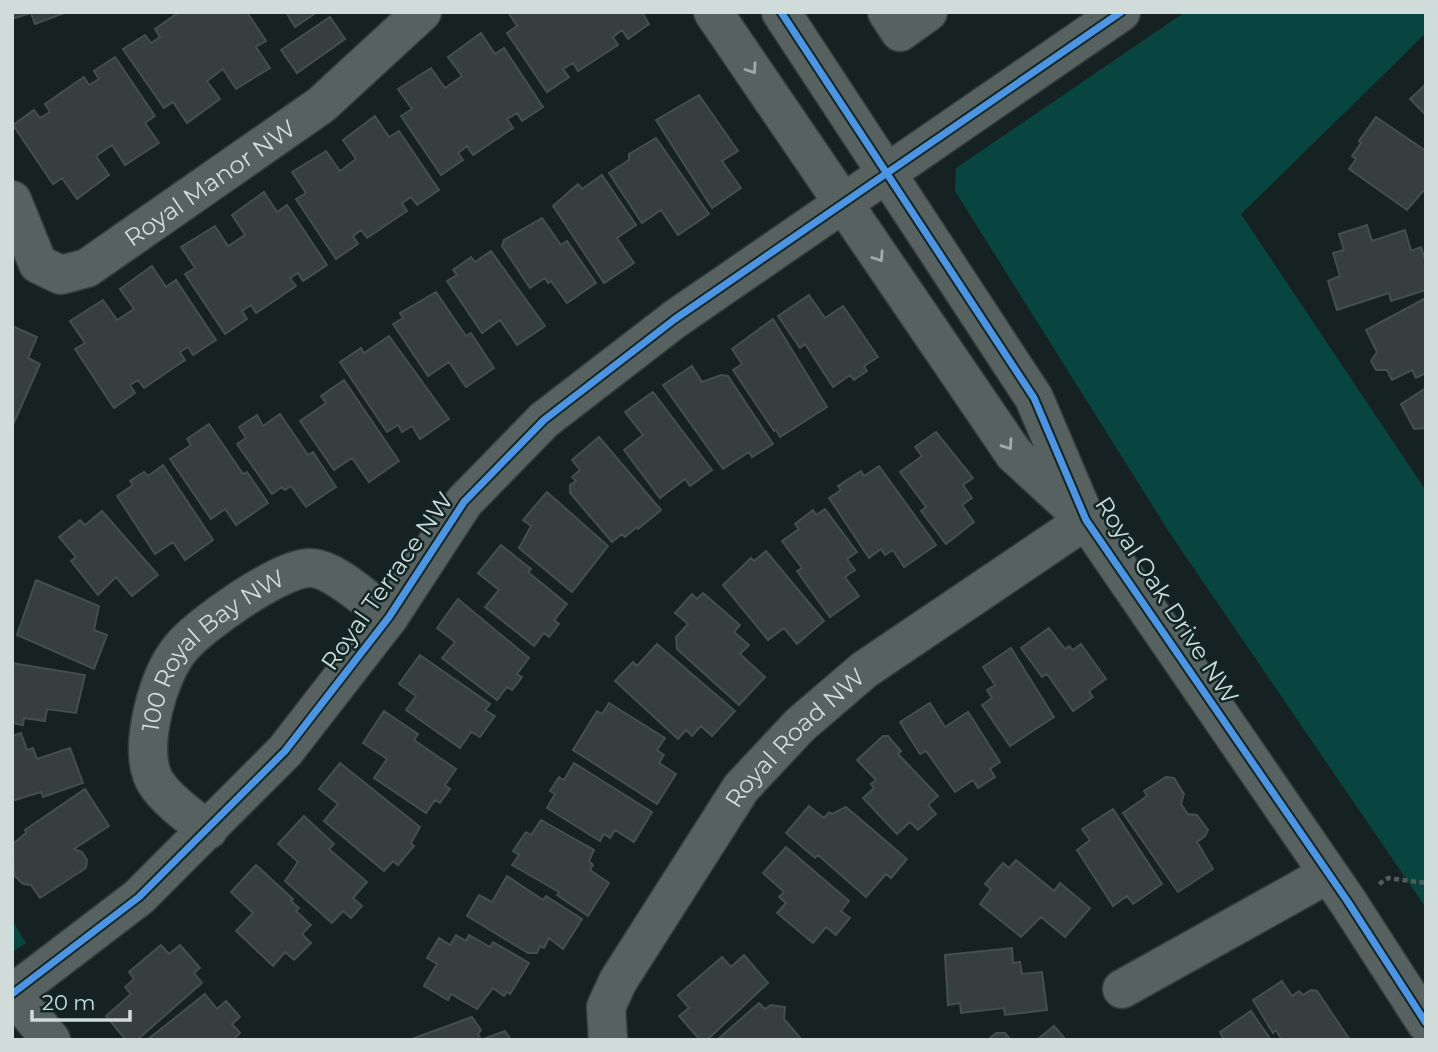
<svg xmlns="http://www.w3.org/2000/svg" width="1438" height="1052" font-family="Montserrat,sans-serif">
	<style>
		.green { fill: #084541 }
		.building { fill: #363f3e; stroke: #444e4c; stroke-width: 2 }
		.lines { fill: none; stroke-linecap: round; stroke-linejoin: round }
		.minor-casing { stroke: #343d3c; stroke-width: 41 }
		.path { stroke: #535b5a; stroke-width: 4.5; stroke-dasharray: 5 3.5; stroke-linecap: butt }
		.minor { stroke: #57615f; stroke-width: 38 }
		.cycleway-casing { stroke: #122625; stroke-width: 11 }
		.cycleway { stroke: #4d94e3; stroke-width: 7 }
		.oneway { stroke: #9faba9 }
		.labels { text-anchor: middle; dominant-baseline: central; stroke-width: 5; stroke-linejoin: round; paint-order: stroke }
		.street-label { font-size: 24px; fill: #cfdcda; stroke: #122625 }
	</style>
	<rect width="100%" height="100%" fill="#162221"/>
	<path class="green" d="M1185,12H1426V33L1241,214L1426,491V908L1171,535L955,191L956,168Z
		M12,920L26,943L12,952Z"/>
	<path class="building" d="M12,12H67L35,24L31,13L12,19Z
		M179,12H247L266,41L256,47L270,68L236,89L223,69L207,81L220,99L187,123L173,102L164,108L123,49L145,35L151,43L160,37L155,29Z
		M286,12H317L295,27Z
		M508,12H642L649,24L628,39L622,30L613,37L618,45L578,71L573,63L563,69L569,77L547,92L507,33L517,26Z
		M330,17L345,39L297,73L281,50Z
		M481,33L495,54L504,48L543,107L522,121L517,113L507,119L513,128L473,155L467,146L458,153L463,160L441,175L401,116L412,109L398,89L431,68L445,88L462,76L448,57Z
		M115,57L155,116L145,123L159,143L125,165L112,145L96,156L109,175L77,199L62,178L53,184L13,125L34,110L40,118L50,112L45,104L84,77L89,85L99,79L94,71Z
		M1426,84V115L1410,99Z
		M699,95L738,151L722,161L741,188L712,208L656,120Z
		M375,116L389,137L399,131L439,190L417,205L411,197L402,203L407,211L367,238L361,230L353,236L358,244L336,259L296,199L306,193L292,172L326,151L340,171L356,159L343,140Z
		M1376,117L1426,151V193L1423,191L1407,210L1349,169L1356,159L1352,156L1361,143L1359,141Z
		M656,138L709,214L678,235L661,210L642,223L609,173L629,160V154Z
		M602,175L636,225L617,238L634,263L604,283L553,206L578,184L582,189Z
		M264,192L277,212L287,205L327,265L303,281L298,273L290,278L296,286L256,313L251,305L242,311L247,319L225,334L185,274L195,268L181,247L215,226L228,246L245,235L232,215Z
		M542,218L561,245L567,241L596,283L567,303L551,281L548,283L545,278L530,288L502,246L504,240Z
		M1367,225L1372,241L1405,230L1411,251L1421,247L1426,263V290L1391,301L1389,293L1337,310L1328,281L1340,276L1333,253L1344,250L1339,234Z
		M491,251L545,326L517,345L500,320L482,333L447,281L457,275L453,270L471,257L475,262Z
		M152,266L166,287L176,280L216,340L193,355L188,347L180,352L185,360L144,388L138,380L130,385L135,393L114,408L75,349L85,343L70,321L103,300L117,320L134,309L120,289Z
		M436,292L466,336L471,333L494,368L466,387L449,362L428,376L393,324L403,318L400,313Z
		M809,295L825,318L843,306L878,357L864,366L867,371L854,380L850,375L833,387L805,344L800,348L778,316Z
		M1426,298V373L1416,378L1412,370L1392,380L1387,370H1376L1371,361L1377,352L1366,330Z
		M773,319L827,407L780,437L776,430L774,431L733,370L742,364L732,349Z
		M12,326L37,337L28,358L40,364L12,427Z
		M389,336L449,419L420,439L412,426L402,432L398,425L387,432L340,362L361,348L364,353Z
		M692,366L702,382L721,375L728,376L773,444L752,457L749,452L723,469L663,385Z
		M344,380L399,461L369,482L352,458L334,470L300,421L326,403L321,396Z
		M1426,388V428L1414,429L1401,404Z
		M653,392L712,470L690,486L685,479L660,498L624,450L643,435L625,412Z
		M280,414L308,455L313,452L336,487L306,507L291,486L285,490L282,487L272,494L237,444L246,438L239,427L257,415L263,426Z
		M209,424L243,474L247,472L268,503L236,525L225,509L211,519L170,459L191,445L187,439Z
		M936,432L973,478L963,485L972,498L962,505L974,522L946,544L921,511L926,507L900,472L922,456L915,447Z
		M599,437L661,510L638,529L637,527L625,537L622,534L612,542L570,493V485L576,481L572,477L580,470L572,460Z
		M163,465L213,540L185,560L173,542L155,554L117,496L133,485L130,481L144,472L148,476Z
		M879,466L936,545L904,567L893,550L885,555L881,549L869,558L829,498L841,490L838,486L861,471L864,476Z
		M547,492L608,546L572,592L519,548L531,526L523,520Z
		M825,509L857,552L847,559L855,570L845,577L859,596L830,617L797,571L802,568L782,541L799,529L795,524L813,510L816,515Z
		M102,511L158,575L132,596L116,577L98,595L71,561L76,557L59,537L80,520L85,525Z
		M501,545L531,569L528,572L567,604L554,620L559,624L549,637L544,633L534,646L485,607L499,590L478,573Z
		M766,551L824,621L797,644L784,628L768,640L723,585L751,558L754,561Z
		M36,580L99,606L94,630L107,635L94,669L17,635Z
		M703,593L740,625L734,632L749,645L740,654L765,677L739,705L677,649L676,637L688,624L675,613L692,594L697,599Z
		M458,599L529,658L517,674L522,677L512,690L507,687L497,700L442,658L455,642L437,628Z
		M1049,628L1065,649L1069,646L1073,650L1081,644L1106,679L1089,691L1093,697L1073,711L1047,674L1042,677L1021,648Z
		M657,644L735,711L712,736L701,726L692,736L686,730L678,739L615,681L633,662L637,666Z
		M1011,648L1054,717L1010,746L982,705L992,698L987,690L995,685L983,667Z
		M420,655L490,704L485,710L495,716L480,737L471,732L460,748L406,710L416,696L399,684Z
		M12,663L85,675L76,713L47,709L45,721L24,718L23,725L12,723Z
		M609,703L665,738L657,750L664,755L659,763L676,774L657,804L573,750L597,711L602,714Z
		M930,703L945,727L968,712L1000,762L990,769L995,777L978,788L973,780L955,792L926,751L920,754L900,722Z
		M384,711L418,734L414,740L456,769L445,785L450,789L440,803L435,800L426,813L374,778L387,759L363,743Z
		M21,733L27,750L33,748L37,759L70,748L83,783L43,797L41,792L12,801V736Z
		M883,736H888L901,751L898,754L938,796L928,805L936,814L918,830L910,822L897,834L863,798L874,788L871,784L876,780L857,760Z
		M340,763L420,827L411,843L414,846L398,865L393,861L384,871L324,821L338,804L319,789Z
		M574,763L652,812L634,842L615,830L610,838L604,834L600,841L547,808L555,794L550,791L559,777L564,780Z
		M1166,777L1174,778L1184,794L1181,804L1188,814L1197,815L1208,830L1205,836L1197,842L1213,869L1178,892L1123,813L1147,796L1144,791Z
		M85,789L109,826L74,849L82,852L87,860L86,868L40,898L31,885L23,884L14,875L13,844L26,833L25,830Z
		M809,806L824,818L829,812L832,814L846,807L907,859L891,878L886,874L866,897L818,855L815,858L786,833Z
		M1113,809L1162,884L1133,904L1127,896L1113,906L1077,850L1090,840L1082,829Z
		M304,816L334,844L329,849L367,882L353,898L362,906L351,918L343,911L332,923L285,881L298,862L278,844Z
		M541,820L594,850L589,861L593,865L590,870L609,883L588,916L557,895L559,892L512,865L519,855L513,851L526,832L531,835Z
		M786,847L849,901L841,911L850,918L836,935L826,927L813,943L777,913L786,903L779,897L784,892L763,873Z
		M1016,860L1054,891L1060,883L1090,908L1065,937L1041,917L1021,937L980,904L991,889L985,884L1003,863L1009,868Z
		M256,865L293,899L291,901L299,908L296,911L311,925L302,934L311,943L294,960L285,952L273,966L236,931L253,913L231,892Z
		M507,876L543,900L546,896L582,919L563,949L549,938L544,948L540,946L537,953H528L467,916L479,895L492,902Z
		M456,935L466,941L469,935L490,947L493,942L529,963L510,994L507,992L504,996L493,988L477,1009L451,994L448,1000L424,986L437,964L427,958L439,938L450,945Z
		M161,945L169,954L180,945L200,968L194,973L202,983L137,1040H126L106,1016L131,994L125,987L134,979L129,972Z
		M1012,948L1013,963L1020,962L1022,974L1042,972L1047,1010L1005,1015L1004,1008L961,1013L960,1003L948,1005L945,955Z
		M744,955L768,983L707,1040H700L679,1016L689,1008L678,995L722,957L731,967Z
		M1282,981L1292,996L1299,991L1303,995L1311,990L1317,991L1350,1040H1282L1276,1030L1273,1033L1253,1000Z
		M205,994L217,1009L226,1001L240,1017L232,1024L240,1033L233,1040H147Z
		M759,1003L765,1009L771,1005L785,1007L784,1019L802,1040H717Z
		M1251,1011L1271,1040H1224L1220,1032Z
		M472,1017L481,1030L478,1034L481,1040H409Z
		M1054,1026L1066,1040H1037Z
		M505,1031L511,1040H481Z
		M996,1033H1005L1011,1040H988Z"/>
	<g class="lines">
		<g class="minor-casing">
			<g id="minor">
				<path d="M713,12L1014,454L1077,512"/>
				<path d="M781,12L1034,398L1086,520L1348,902L1426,1023"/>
				<path d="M887,12L900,32L928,12"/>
				<path id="s1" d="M12,200L38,264L61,275L87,268L321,105L422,12"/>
				<path id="s2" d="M208,830C192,818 159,795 152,775C140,742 158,676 180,649C199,625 279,569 309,568C333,567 370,603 389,617"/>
				<path d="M1122,989L1328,874"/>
				<path d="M12,994L139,897L285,751L389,617L464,502L544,420L675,319L1121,12"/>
				<path d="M13,994L51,1040"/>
				<path id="s3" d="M608,1040L606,1007L618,981L741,788L800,725L864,670L1086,520"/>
			</g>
		</g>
		<path class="path" d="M1379,884L1388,878L1426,883"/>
		<use href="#minor" class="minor"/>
		<g class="cycleway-casing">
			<path id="cycleway" d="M781,12L1034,398L1086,520L1348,902L1426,1023
				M12,994L139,897L285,751L389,617L464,502L544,420L675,319L1121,12"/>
		</g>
		<use href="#cycleway" class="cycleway"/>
	</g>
	<defs><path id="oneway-chevron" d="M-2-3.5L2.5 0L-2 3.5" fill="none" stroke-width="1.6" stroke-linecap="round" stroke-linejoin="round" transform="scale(1.75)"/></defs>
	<g class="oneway">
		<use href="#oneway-chevron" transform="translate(752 69) rotate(56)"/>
		<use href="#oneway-chevron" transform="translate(879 257) rotate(56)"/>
		<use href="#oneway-chevron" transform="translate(1008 445) rotate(55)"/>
	</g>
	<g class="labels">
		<g class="street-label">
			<text stroke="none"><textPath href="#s1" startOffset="271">Royal Manor NW</textPath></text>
			<text transform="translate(387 581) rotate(-55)">Royal Terrace NW</text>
			<text transform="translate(1167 600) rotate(57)">Royal Oak Drive NW</text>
			<text stroke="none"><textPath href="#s2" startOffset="231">100 Royal Bay NW</textPath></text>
			<text stroke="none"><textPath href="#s3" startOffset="364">Royal Road NW</textPath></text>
		</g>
	</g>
	<rect width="1438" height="1052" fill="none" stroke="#cfdcda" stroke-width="28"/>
	<path d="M32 1010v10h98v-10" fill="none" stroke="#cfdcda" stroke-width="3.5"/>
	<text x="42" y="1010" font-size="21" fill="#cfdcda" stroke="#122625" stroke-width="5" paint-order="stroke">20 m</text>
</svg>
